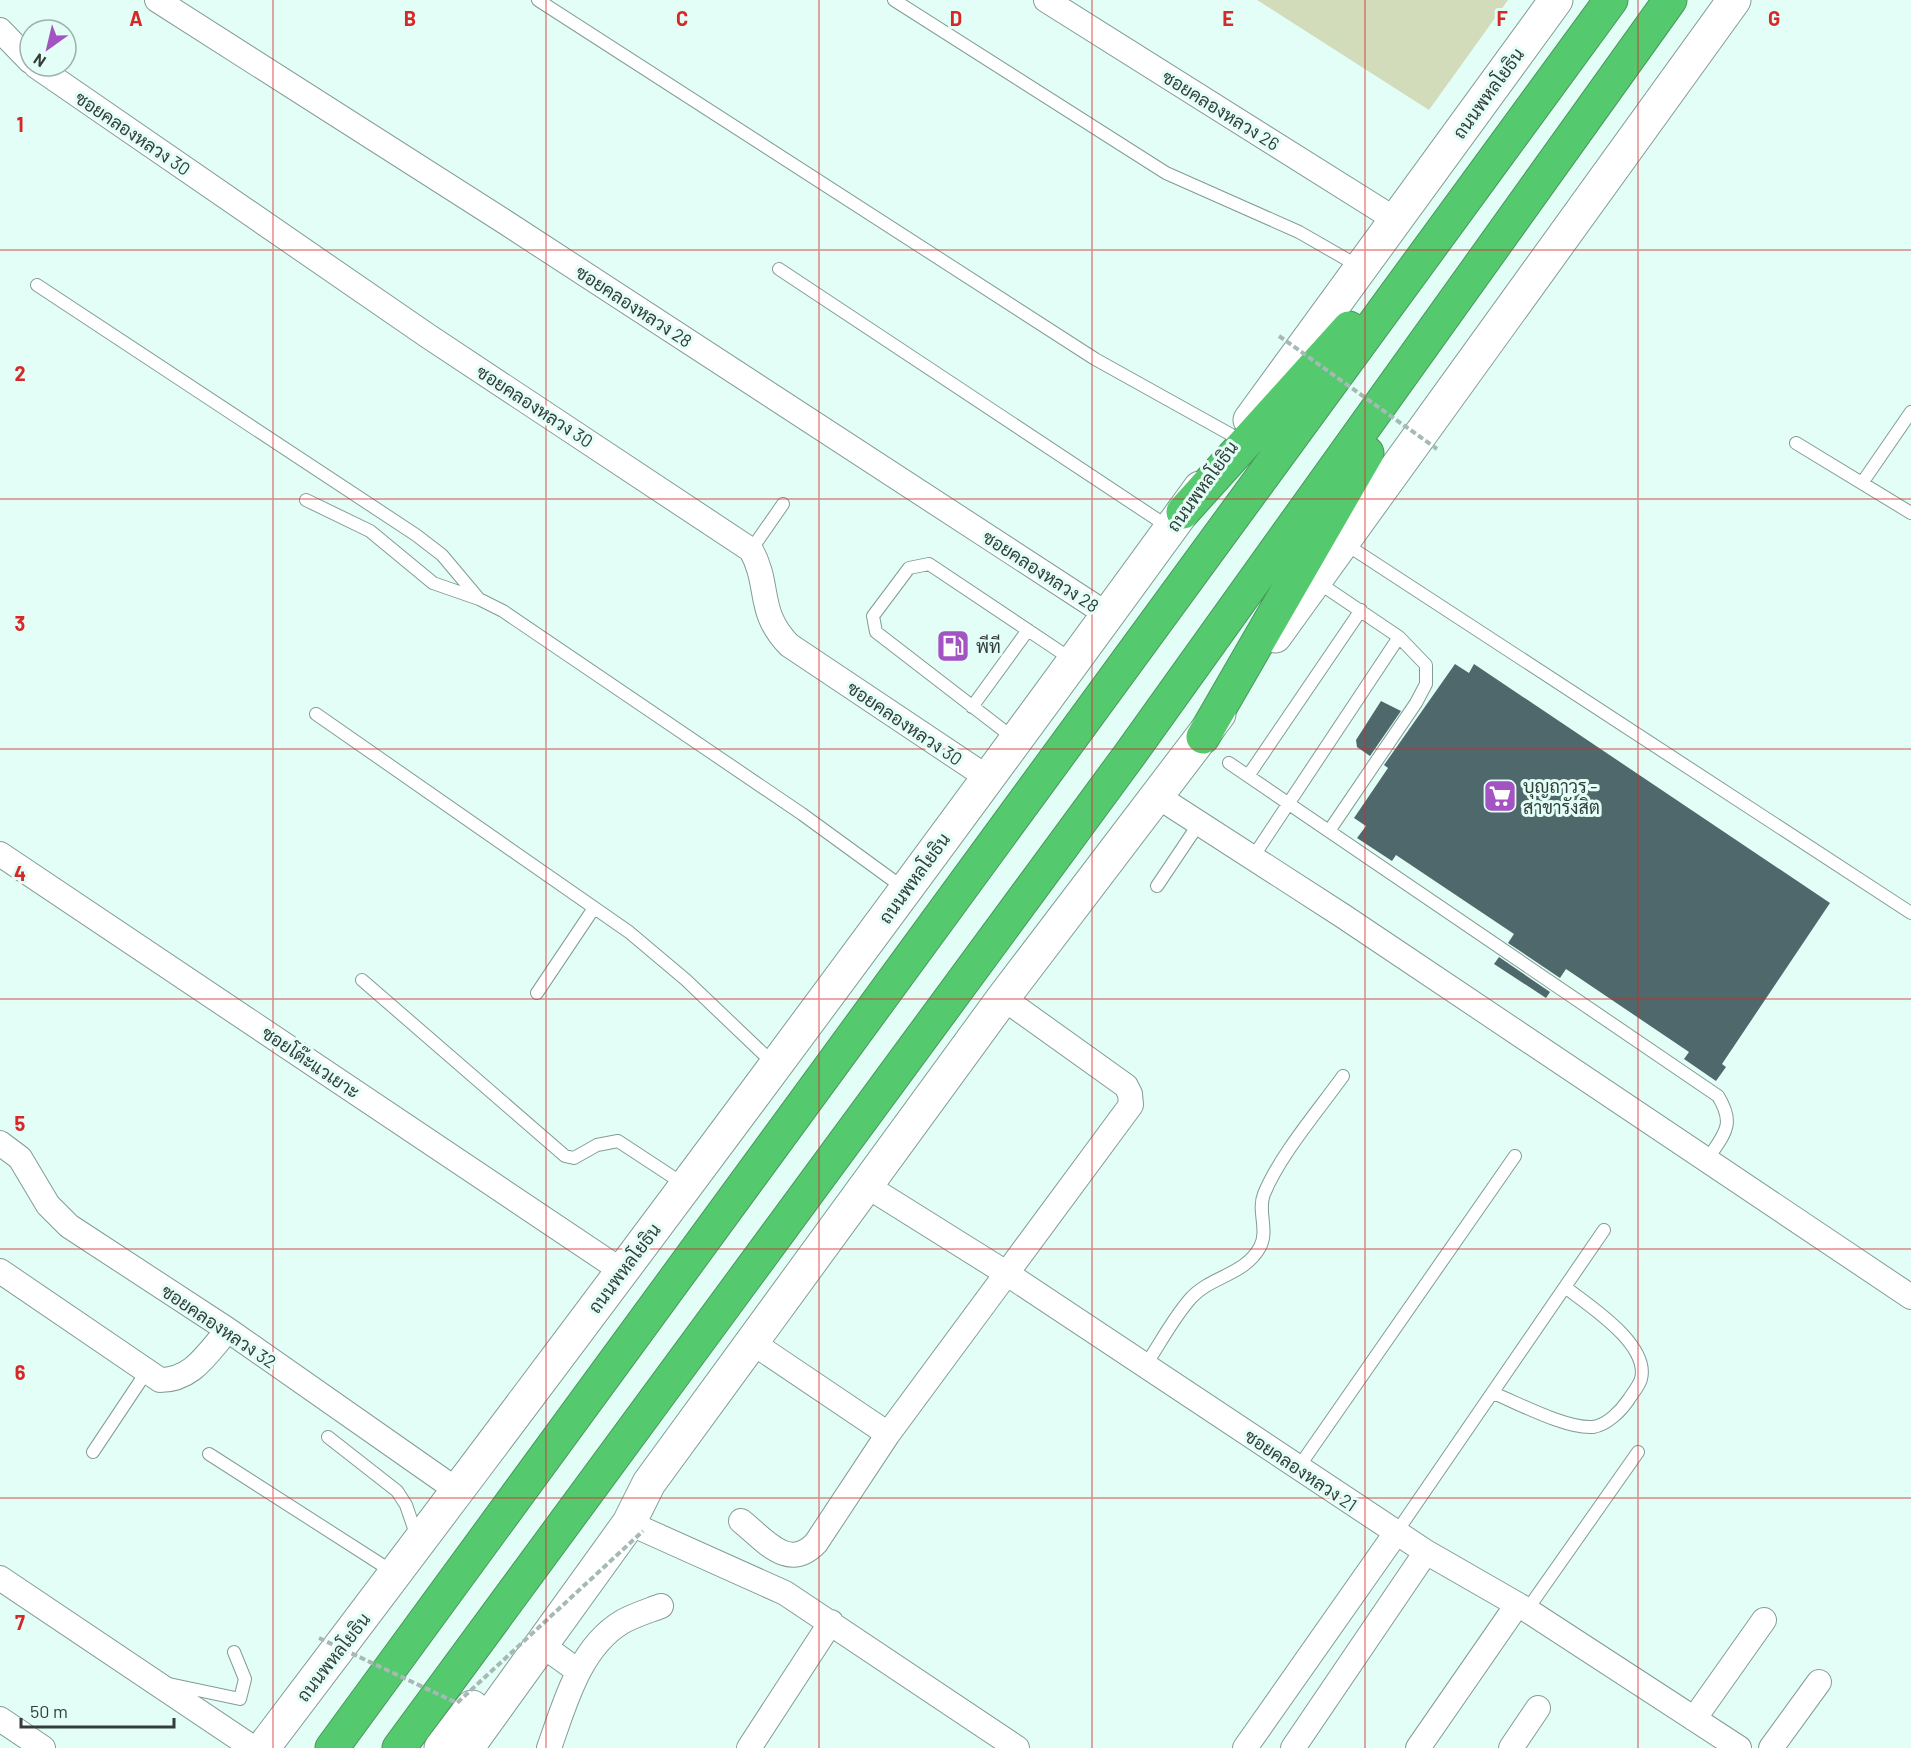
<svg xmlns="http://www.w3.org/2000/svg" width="1911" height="1748" font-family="Barlow,Sarabun,sans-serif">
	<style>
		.green { fill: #d2dcba }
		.building { fill: #4f686b }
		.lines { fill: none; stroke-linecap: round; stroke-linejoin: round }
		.lane-casing { stroke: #839c95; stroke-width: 14 }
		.street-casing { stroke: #839c95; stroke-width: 26 }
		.secondary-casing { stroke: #839c95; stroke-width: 35 }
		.highway-casing { stroke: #48985c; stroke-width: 35 }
		.lane { stroke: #fff; stroke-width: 12 }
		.street { stroke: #fff; stroke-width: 24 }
		.secondary { stroke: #fff; stroke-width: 33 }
		.highway { stroke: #54c96e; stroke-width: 33 }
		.path-bridge { stroke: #a5bab4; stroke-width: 4; stroke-dasharray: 6 3; stroke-linecap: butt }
		.grid { fill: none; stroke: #d62828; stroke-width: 1.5; stroke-opacity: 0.55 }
		.labels { text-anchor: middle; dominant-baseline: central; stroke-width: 6; stroke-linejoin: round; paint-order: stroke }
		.street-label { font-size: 18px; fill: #333e3b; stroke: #e3fef6 }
		.poi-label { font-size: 18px; fill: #333e3b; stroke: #e3fef6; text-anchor: start }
		.grid-label { font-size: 20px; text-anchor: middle; font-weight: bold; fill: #d62828; stroke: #e3fef6; stroke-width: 6; stroke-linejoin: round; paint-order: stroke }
	</style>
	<rect width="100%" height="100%" fill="#e3fef6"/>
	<path class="green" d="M1257,0H1508L1429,110Z"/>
	<path class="building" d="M1455,664L1469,673L1474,664L1830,903L1722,1064L1726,1067L1716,1081L1684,1059L1689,1052L1566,969L1560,978L1508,943L1514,934L1396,855L1392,861L1357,838L1366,826L1354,818L1388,768L1384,765Z
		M1381,701L1401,711L1370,756L1357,747L1356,740Z
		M1499,957L1550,992L1546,998L1494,964Z"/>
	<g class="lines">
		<g class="lane-casing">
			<path id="lane" d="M538,0L1095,359L1237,438
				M894,0L1166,173L1299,232L1360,267
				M779,269L1170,528
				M37,285L416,535L442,555L479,599
				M1796,443L1911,513
				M1862,483L1911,412
				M306,500L370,531L433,583L479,599L503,611L802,814L905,889
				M1344,543L1911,913
				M751,550L783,504
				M1316,581L1399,637L1426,665V684L1416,703L1329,831
				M972,707L1028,630
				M316,714L629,932L686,980L775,1065
				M1016,740L876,632L873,616L909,568L929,564L1074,661
				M1229,763L1718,1096C1736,1125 1724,1134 1707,1160
				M1248,776L1361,610
				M1253,857L1399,637
				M1157,886L1200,822
				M362,980L565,1156L574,1158L597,1145L618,1141L685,1185
				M537,993L594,908
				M1145,1366C1160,1344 1173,1318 1191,1298C1211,1276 1245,1275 1260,1247C1269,1230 1257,1211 1264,1194C1280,1155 1318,1111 1343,1076
				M1493,1393C1518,1403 1566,1429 1593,1427C1607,1425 1621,1411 1629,1399C1632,1394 1639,1386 1641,1379C1650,1344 1588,1305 1565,1287
				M328,1437L397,1491L406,1505L417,1537
				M93,1452L147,1371
				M209,1454L393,1572
				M1298,1468L1515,1156
				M1396,1533L1604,1230
				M1527,1610L1638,1452
				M169,1684L240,1699L245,1679L234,1652"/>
		</g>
		<g class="street-casing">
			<path id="street" d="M157,0L505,222L1108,615
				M1046,0L1396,220
				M0,30L30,61
				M36,66L428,336L751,550C771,586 756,611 789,645L988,778
				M1157,796L1343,916L1911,1297
				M0,854L622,1271
				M0,1143L20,1158L48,1205L69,1226L228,1330L458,1491
				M867,1186L1006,1273L1426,1552L1527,1610L1739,1748
				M0,1271L160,1380C193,1380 207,1353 228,1330
				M753,1343L888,1434L1131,1105L1130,1094L1126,1086L1003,998
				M741,1521C765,1540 788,1572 816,1543L888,1434
				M629,1523L785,1593L1017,1748
				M0,1578L253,1748
				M542,1641L553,1653L578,1671
				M0,1719L43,1748
				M1694,1719L1764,1620
				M549,1748C565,1704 579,1648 622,1622C634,1615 648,1611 661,1606
				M749,1748L831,1622
				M1245,1748L1396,1533
				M1293,1748L1426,1552
				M1418,1748L1517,1605
				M1511,1748L1538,1708
				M1771,1748L1819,1682"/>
		</g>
		<g class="secondary-casing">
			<path id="secondary" d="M1250,420L1556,0
				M1275,636L1734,0
				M263,1748C579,1331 892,912 1200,488
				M441,1748L472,1707
				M467,1748L629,1523L649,1483L1003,998L1219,714"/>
		</g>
		<g class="highway-casing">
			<path id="highway" d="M1183,512L1349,328
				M1203,737L1367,453
				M332,1748L1611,0
				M399,1748L1128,757L1670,0"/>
		</g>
		<use href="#lane" class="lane"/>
		<use href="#street" class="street"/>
		<use href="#secondary" class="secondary"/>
		<use href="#highway" class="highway"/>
		<path class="path-bridge" d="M1279,336L1437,449
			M319,1638L457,1703L643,1531"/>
	</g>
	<path class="grid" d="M273,0V1748M546,0V1748M819,0V1748M1092,0V1748M1365,0V1748M1638,0V1748M0,250H1911M0,499H1911M0,749H1911M0,999H1911M0,1249H1911M0,1498H1911"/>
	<defs>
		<g id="fuel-square" transform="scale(1.725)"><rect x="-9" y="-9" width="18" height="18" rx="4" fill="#a453c3" stroke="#e3fef6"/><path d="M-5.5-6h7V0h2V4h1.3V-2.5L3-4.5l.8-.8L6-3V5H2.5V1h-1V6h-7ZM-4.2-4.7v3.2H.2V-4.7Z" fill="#fff"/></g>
		<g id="supermarket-square" transform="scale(1.725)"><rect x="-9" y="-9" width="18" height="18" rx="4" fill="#a453c3" stroke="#e3fef6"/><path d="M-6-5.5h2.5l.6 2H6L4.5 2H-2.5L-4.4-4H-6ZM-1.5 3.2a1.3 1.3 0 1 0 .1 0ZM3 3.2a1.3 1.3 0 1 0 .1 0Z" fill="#fff"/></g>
	</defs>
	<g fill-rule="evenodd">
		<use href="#fuel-square" x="953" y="646"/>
		<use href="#supermarket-square" x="1500" y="796"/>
	</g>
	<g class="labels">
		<g class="street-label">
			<text transform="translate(1488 93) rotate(-54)">ถนนพหลโยธิน</text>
			<text transform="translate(1221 110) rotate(32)">ซอยคลองหลวง 26</text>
			<text transform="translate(133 133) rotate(34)">ซอยคลองหลวง 30</text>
			<text transform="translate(634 306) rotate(33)">ซอยคลองหลวง 28</text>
			<text transform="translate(535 406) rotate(33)">ซอยคลองหลวง 30</text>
			<text transform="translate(1202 486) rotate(-54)">ถนนพหลโยธิน</text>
			<text transform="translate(1041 571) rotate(33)">ซอยคลองหลวง 28</text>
			<text transform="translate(905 723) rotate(34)">ซอยคลองหลวง 30</text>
			<text transform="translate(914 878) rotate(-54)">ถนนพหลโยธิน</text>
			<text transform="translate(311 1062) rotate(34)">ซอยโต๊ะแวเยาะ</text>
			<text transform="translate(624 1268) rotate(-53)">ถนนพหลโยธิน</text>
			<text transform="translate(219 1326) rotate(34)">ซอยคลองหลวง 32</text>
			<text transform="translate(1301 1470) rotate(34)">ซอยคลองหลวง 21</text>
			<text transform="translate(333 1657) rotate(-52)">ถนนพหลโยธิน</text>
		</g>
		<g class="poi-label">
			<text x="976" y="646">พีที</text>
			<text x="1523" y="786">บุญถาวร -<tspan x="1523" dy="21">สาขารังสิต</tspan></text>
		</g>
	</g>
	<g class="grid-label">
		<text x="136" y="26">A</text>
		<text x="410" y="26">B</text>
		<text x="682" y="26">C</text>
		<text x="956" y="26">D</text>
		<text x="1228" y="26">E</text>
		<text x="1502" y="26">F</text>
		<text x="1774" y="26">G</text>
		<text x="20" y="132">1</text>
		<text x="20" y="381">2</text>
		<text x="20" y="631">3</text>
		<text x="20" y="881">4</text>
		<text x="20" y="1131">5</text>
		<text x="20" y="1380">6</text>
		<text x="20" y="1630">7</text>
	</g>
	<g transform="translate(48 48) rotate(214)"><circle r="28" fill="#e3fef6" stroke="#9db1ab" stroke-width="1.5"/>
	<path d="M0-4.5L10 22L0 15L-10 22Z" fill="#a453c3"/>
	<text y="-9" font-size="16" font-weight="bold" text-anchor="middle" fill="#333e3b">N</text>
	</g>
	<path d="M21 1718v9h153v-9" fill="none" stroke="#333e3b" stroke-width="3"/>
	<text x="30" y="1718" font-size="18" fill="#333e3b" stroke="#e3fef6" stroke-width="4.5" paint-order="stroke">50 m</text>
</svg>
